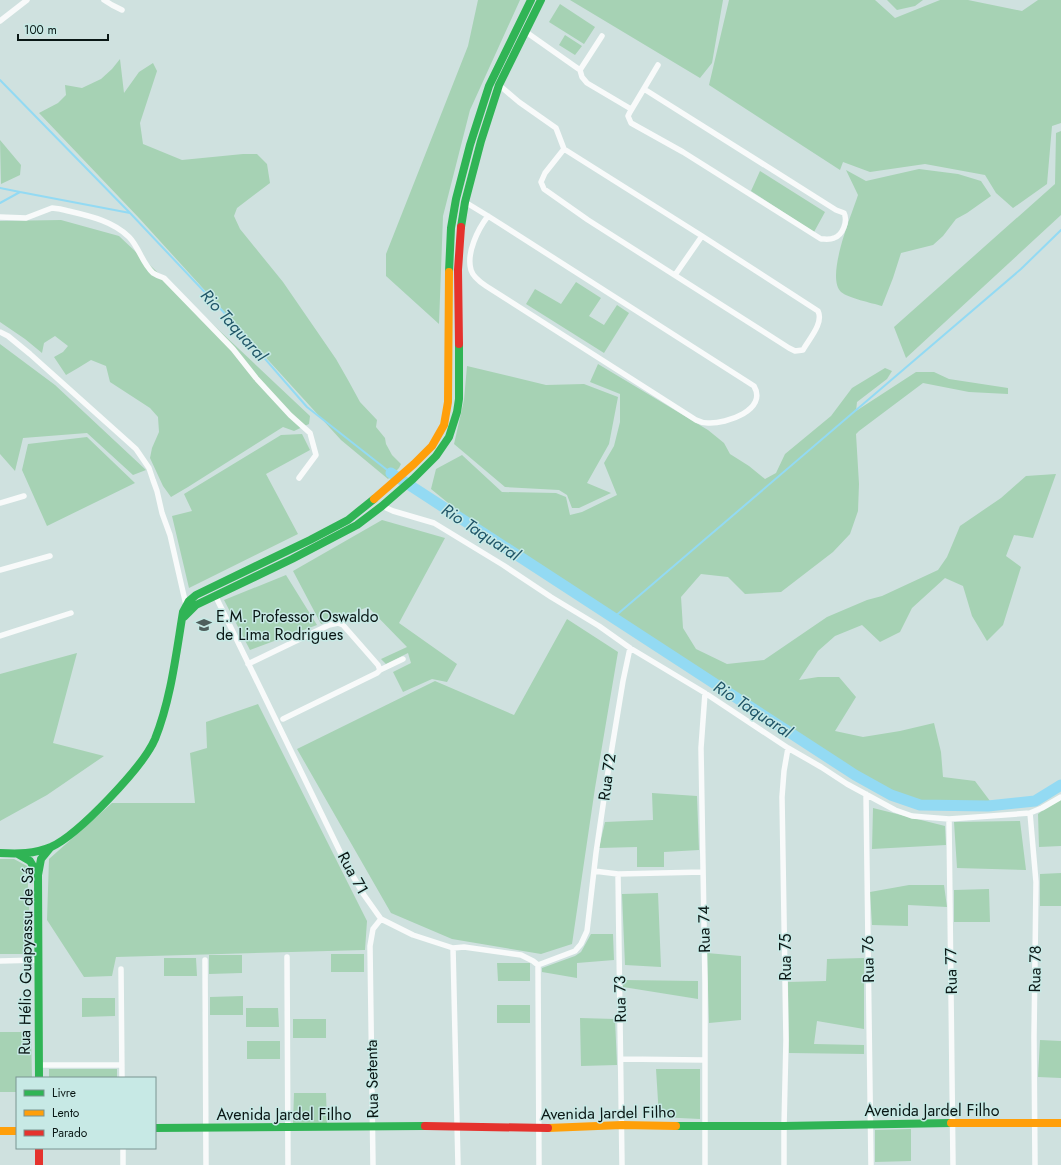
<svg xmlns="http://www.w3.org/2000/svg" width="1061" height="1165" font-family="Jost,sans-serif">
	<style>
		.green { fill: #a6d2b4 }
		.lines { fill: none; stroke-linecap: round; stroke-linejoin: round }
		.stream { stroke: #93daf3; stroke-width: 2 }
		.river { stroke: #93daf3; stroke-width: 11 }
		.street { stroke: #f8fafa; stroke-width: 5.5 }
		.fast { stroke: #30b455; stroke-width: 8 }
		.slow { stroke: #ff9f0a; stroke-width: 8 }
		.jam { stroke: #e5322d; stroke-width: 8 }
		.labels { text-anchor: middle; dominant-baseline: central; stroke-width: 3; stroke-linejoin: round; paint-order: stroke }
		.poi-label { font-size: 16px; fill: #0a1715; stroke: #c7e9e5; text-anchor: start }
		.street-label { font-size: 16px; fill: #0a1715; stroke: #c7e9e5 }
		.water-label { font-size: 17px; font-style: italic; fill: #215668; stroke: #c7e9e5 }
	</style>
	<rect width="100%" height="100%" fill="#cfe1df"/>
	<path class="green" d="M478,0H520L470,110L443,216L439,324L386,276V254L468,46Z
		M570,0H723L712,63L700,78Z
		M729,0H875L895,18L940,0H968L1022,11L1038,0H1061V123L1052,126L1047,184L1013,208L996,193L985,175L925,164L870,172L843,162L840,170L709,85Z
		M887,0H923L915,6L897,10Z
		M560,4L595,27L584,44L549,22Z
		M565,35L582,46L575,55L559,45Z
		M120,59L124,93L139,72L153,63L157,71L140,123L143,144L182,160L243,154H257L267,164L270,183L237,208L234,216L240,229L283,282L336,359L348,380L360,402L377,420L376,427L385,438L386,444L392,455L401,464L399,468L388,479L341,440L139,218L39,113L58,103L66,95L65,85L82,88L101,79L112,69Z
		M1061,131V215L906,358L894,327L1055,184L1056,133Z
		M0,140L21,165L20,175L1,184Z
		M919,169L958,174L981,181L991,196L967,213L956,219L943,236L933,245L901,253L893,278L882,306C872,303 848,298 841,292C825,277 852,214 858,195L846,170L866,181Z
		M760,171L825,212L814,232L751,191Z
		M61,220L119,236L310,416L309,424L294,431L283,427L188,487L171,497L163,486L150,458L152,448L159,432L158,417L150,408L110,382L106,366L91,360L78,368L66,375L54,357L63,352L68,346L55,336L44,343L42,353L25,339L0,322V221Z
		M576,282L601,298L589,316L604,325L617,305L629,313L604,353L526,304L535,289L561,304Z
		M0,344L55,385L146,470L133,475L87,433L23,438L15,471L0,454Z
		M598,364L708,430L724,443L730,454L749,466L765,479L776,473L785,454L831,416L852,388L885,368L892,371L887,379L857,402L856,411L916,372H934L949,379L1008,388V394L969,392L923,383L859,431L856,434L859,484L858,511L850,534L833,552L781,592L745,594L728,577L701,574L681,597L683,628L696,649L727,664L764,660L827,617L867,600L882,596L938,570L947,557L960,526L1001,498L1026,476L1056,474L1033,538L1014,535L1006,556L1021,567L1003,625L987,641L972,616L963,586L945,578L912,608L900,632L880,642L862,625L835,636L818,651L799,680L818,677H839L856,697L835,731L863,737L900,731L934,723L941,752L943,777L975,781L990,801L965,803L920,801L890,793L639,637L596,609L542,568L484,532L431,489L436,469L462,455L502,492L556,493L566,497L570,515L582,512L617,495L604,463L614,446L620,422V394L590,382Z
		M467,366L546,385L584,384L618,397L609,444L587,483L611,493L579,508H572L567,495L559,490L505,487L454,444L464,400Z
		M302,434L310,450L266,474L298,534L189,588L172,516L192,511L184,494L281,435Z
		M87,437L135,483L47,526L22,470L28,444Z
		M382,520L445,538L399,623L457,664L447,682L432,679L403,692L393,672L411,663L408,653L386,664L381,659L407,647L368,607L321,624L293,571Z
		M286,575L317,625L250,650L224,600Z
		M567,619L618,652L595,788L572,944L541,954L452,939L391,913L297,749L435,681L514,715Z
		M77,653L53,743L104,756L47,795L0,821V674Z
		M258,704L367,921L365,950L116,957L112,976L84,977L47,920L49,859L112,803H195L190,753L207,748L206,722Z
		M652,793L697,796L699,850L664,852V867H637V847L599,848L605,822L653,820Z
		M1061,796V846L1039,847L1038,814Z
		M873,808L945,826L946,845L872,849Z
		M1020,821L1026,870L957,868L954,822Z
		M0,859H14L27,866L31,948L24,954H0Z
		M1061,873V906H1040V874Z
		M909,885H944L947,907L908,905V926L872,925L870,892Z
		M989,889L990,922H954V890Z
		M658,893L661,967L625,965L622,894Z
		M591,934H613L614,960L577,963V978L542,972V968L575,956L581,952Z
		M707,953L741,956V1020L709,1023Z
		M331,954H364V972H331Z
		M209,955H242V973L209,974Z
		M164,958H196L197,976H164Z
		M864,958V1029L817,1021L814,1044L864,1045V1054L789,1053L788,982L826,981L827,959Z
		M497,963H530V981H498Z
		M623,980L698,981V999L623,987Z
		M243,996V1015H210V997Z
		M82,998H115V1016L82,1017Z
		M497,1005H530V1023H497Z
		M246,1008H278L279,1027H246Z
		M580,1018L615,1019L617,1065L581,1066Z
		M293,1019H326V1038H293Z
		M0,1032H31L32,1078H17V1092H0Z
		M1040,1040L1061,1041V1078L1038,1077Z
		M247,1041H280V1059H247Z
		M49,1069H117V1078H49Z
		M656,1069H700V1119L659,1117Z
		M294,1093H326L327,1123H293Z
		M911,1129V1161L875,1162V1130Z"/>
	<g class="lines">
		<path class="stream" d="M0,80L131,214L231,320L307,407L391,473
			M0,188L20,192
			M0,203L20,192L130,213
			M613,618L1021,269L1061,230"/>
		<path class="river" d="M391,473L855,775L891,795L920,805L988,806L1035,801L1061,785"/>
		<path class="street" d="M104,0L112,5L122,10
			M0,21L27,0
			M526,32L580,70L582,77L587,83L631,109
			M580,70L602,36
			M499,85L519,102L556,128L564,149L702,236L818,311C824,323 809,339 803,350L795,351L789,348L588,220L544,189L541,182L545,173L564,149
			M644,89L836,210L844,213C848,221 843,235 834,238C830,240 825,239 821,239L683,152L631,123L628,116L630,112L658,65
			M465,202L488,216L754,386C768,410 726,424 708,423C703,423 700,422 696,420L486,286C480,282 473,277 471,270C466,253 478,229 488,216
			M0,217L26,218L52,208L60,209C84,215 111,219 129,237C139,247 142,263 153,273C156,275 161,277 164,278L233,349L256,378L290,415L310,433L316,455L299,478
			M675,275L702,236
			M0,332L8,336L30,354L126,440L136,449L149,468L153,480L157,491L162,513L170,535L186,605
			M0,503L24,496
			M382,506L393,511L434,523L503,565L551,597L599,626L630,648L705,693L788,748L821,767L847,784L895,810L912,816L949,819L1030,813L1042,808L1061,797
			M0,570L50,556
			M215,595L347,866L364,895L381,919L413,935L453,948L464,947L521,955L533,961L538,965
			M0,636L71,613
			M248,664L329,625L338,623L343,625L378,665L380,670L377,673L283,719
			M380,670L403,659
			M866,794L871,1165
			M1030,813L1036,882L1034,1037L1035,1165
			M949,819L953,1165
			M594,871L618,874L703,872
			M618,874L622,1165
			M453,948L458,1165
			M287,957L288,1165
			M205,960L206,1165
			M0,961L39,960
			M538,965L575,951L581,944L587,931L596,853L607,778L623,681L630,648
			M538,965L539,1165
			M121,969L122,1078
			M621,1059L704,1060
			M39,1065H122
			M123,1148V1165
			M373,1165L370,946L373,929L381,919
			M705,1165V983L701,748L705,693
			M784,1165V1126L786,1040L782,797L784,771L788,748"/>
		<path class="fast" d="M461,227L465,202L481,141L499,85L541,0
			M449,272L451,228L456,199L470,145L489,86L531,0
			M184,617L196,605L292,559L357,525L382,506L413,479L436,456L449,437L457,412L459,399V344
			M0,853C18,854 34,854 51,847C78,835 143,767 155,739C171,699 176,654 183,612L189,601L196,595L310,540L348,520L374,499
			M18,854L30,861L38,874
			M39,1078L38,875L41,859L50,848
			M676,1126H784L951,1123
			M155,1128L425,1126"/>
		<path class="slow" d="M374,499L414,464L432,446L444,425L448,402L449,272
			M951,1123H1061
			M548,1128L622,1125L676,1126
			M0,1131H17"/>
		<path class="jam" d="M459,344L458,270L461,227
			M425,1126L548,1128
			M39,1148V1165"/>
	</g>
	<defs>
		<g id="school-bare" transform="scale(1.2)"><path d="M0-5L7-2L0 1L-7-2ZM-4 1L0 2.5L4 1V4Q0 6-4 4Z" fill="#4f5e5c" stroke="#c7e9e5" stroke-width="2.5" paint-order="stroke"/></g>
	</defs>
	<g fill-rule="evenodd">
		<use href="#school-bare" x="204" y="625"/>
	</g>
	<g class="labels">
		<g class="poi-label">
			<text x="216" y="616">E.M. Professor Oswaldo<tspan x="216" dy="18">de Lima Rodrigues</tspan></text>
		</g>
		<g class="street-label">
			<text transform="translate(607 777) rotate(-82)">Rua 72</text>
			<text transform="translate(353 873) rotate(61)">Rua 71</text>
			<text transform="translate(704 929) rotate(-91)">Rua 74</text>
			<text transform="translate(785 957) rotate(-90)">Rua 75</text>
			<text transform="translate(868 959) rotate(-91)">Rua 76</text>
			<text transform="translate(26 961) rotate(-89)">Rua Hélio Guapyassu de Sá</text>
			<text transform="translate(1035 969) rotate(-89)">Rua 78</text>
			<text transform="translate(951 971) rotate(-91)">Rua 77</text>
			<text transform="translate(620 999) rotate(-91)">Rua 73</text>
			<text transform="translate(372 1079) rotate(-91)">Rua Setenta</text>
			<text x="932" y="1110">Avenida Jardel Filho</text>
			<text transform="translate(608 1113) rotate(-1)">Avenida Jardel Filho</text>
			<text x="284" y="1114">Avenida Jardel Filho</text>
		</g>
		<g class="water-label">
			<text transform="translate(234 325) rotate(48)">Rio Taquaral</text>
			<text transform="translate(481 532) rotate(33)">Rio Taquaral</text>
			<text transform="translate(753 709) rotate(33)">Rio Taquaral</text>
		</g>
	</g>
	<rect x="16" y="1077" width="140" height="72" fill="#c7e9e5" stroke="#7b9592"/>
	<rect x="24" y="1090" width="20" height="6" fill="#30b455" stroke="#7b9592"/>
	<text x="52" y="1097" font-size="12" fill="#0a1715">Livre</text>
	<rect x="24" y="1110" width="20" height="6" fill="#ff9f0a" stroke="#7b9592"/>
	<text x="52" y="1117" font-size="12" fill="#0a1715">Lento</text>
	<rect x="24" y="1130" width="20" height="6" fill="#e5322d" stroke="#7b9592"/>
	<text x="52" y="1137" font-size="12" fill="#0a1715">Parado</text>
	<path d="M18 34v6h90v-6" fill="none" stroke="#0a1715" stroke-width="2"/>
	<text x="24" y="34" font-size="12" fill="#0a1715" stroke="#c7e9e5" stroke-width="3" paint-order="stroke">100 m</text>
</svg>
